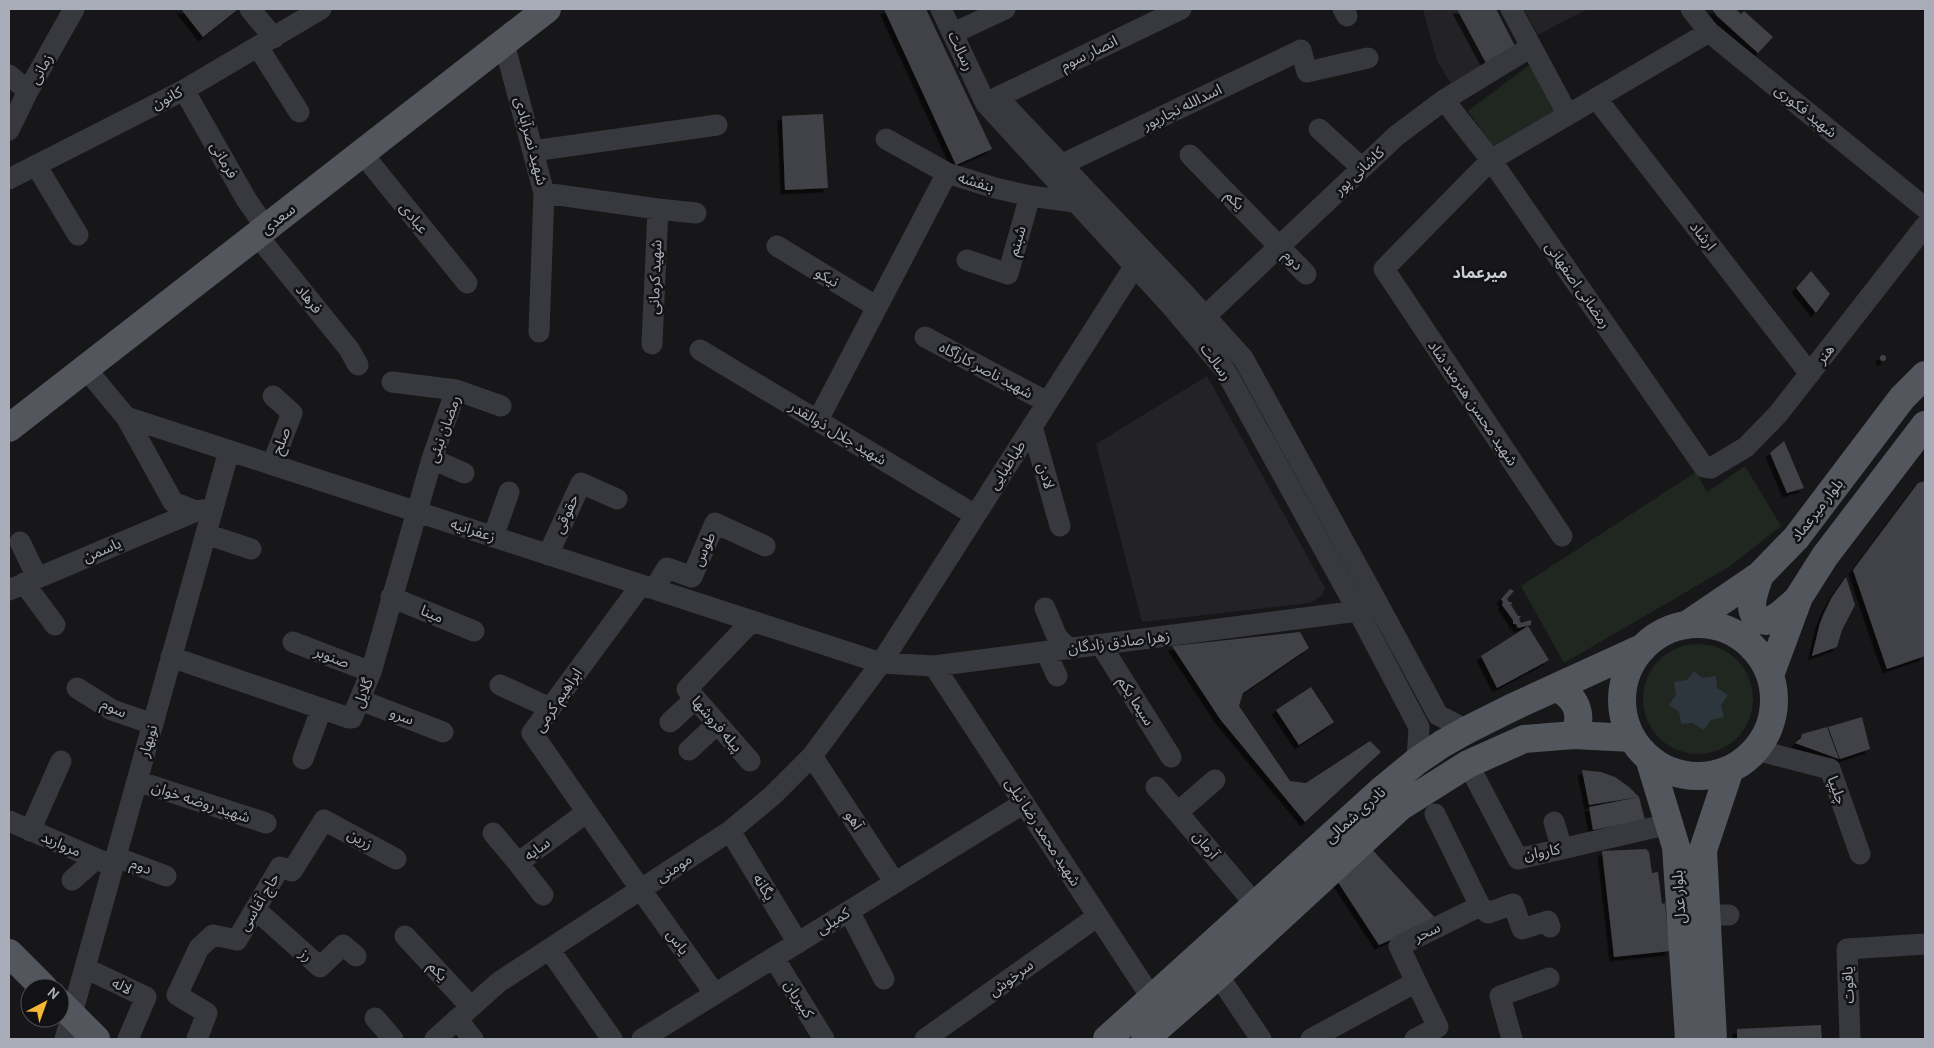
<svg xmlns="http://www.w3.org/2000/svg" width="1934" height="1048" font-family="Cabin,'Noto Sans Arabic',sans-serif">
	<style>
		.built { fill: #232326 }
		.green { fill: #1f2720 }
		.water { fill: #2d353d }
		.building { fill: #414246; filter: url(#shadow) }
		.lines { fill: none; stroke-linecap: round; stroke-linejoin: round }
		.minor { stroke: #38393e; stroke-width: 21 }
		.major { stroke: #54565d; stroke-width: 28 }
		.labels { text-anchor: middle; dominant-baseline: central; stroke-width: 5; stroke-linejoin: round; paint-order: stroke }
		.street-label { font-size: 15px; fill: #a9adb9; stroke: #121214 }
		.neighbourhood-label { font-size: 16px; font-weight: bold; fill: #cacdd5; stroke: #121214 }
	</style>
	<defs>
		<filter id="shadow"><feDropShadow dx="-4.5" dy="4.5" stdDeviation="0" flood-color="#0009"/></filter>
	</defs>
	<rect width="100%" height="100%" fill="#171719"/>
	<path class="built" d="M1423,9H1496L1515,46L1452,85L1437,61Z
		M1524,9H1587L1538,35Z
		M1207,376L1325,588L1322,595L1310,603L1142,622L1096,444Z"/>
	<path class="green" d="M1532,63L1560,115L1496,151L1468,111Z
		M1745,466L1781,526L1729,567L1564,663L1521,586L1696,472L1707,492Z
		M1643 699a55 55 0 1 1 110 0a55 55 0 1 1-110 0Z"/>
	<path class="water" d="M1694,671L1702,678L1716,676L1717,688L1728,695L1721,705L1724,717L1711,720L1704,730L1692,723L1681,724L1679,712L1669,705L1676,695L1674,682L1687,680Z"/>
	<path class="building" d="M181,9H236L237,10L203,37Z
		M884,9H926L992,149L956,165Z
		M1457,9H1496L1515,46L1487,65Z
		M1712,9H1736L1741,14L1744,11L1773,37L1758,53L1717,16Z
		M823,114L828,188L785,190L782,116Z
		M1811,271L1830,294L1816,313L1796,288Z
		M1880 358a3 3 0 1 1 6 0a3 3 0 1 1-6 0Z
		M1784,441L1804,488L1787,493L1770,453Z
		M1925,481V656L1887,669L1853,570L1918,483Z
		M1846,577L1855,605L1842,630L1837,647L1812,656L1820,623L1825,611L1832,597Z
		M1510,589L1514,591L1507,599L1509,602H1512L1511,605L1518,616H1521L1519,619L1521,623L1531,620V625L1518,628L1516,624H1513V620L1502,605L1503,602L1501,599Z
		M1528,626L1549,660L1497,688L1481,656Z
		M1300,632L1309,648L1243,693L1239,706L1290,781L1306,783L1370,741L1381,752L1305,822L1220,719L1172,646Z
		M1311,687L1334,722L1299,745L1276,710Z
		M1862,717L1870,749L1840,759L1828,727Z
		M1827,727L1839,759L1795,743L1801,738L1802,734Z
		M1582,770L1601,772L1615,777L1629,787L1639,797L1589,805Z
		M1639,797L1645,820L1593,830L1589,807Z
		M1368,845L1437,920L1379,945L1334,876Z
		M1646,849L1649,852L1652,873L1658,872L1662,904L1665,903L1670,951L1614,957L1602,851Z
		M1821,1025L1822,1039H1737V1029Z"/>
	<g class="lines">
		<path class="minor" d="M250,9L274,38
			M941,9L986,104L1172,307L1225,370L1358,611L1419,727L1417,761
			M1343,9L1347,16
			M1511,9L1568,115
			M1691,9L1709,32L1925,208
			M962,29L1005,9
			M504,43L544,193L539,332
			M258,47L299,112
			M9,75L28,91
			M184,90L246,199L266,228
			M998,97L1181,9
			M1596,98L1810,374
			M1444,100L1491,160L1704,467L1711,468L1746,447L1778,414L1925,226
			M1003,103L1185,294L1243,358L1377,602L1438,715L1467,730
			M1319,129L1362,168
			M9,130L28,91L74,9
			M886,139L947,173L995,188L1030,196L1074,202
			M533,151L717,125
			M362,153L467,283
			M1190,155L1306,274
			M1063,164L1301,50L1307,72L1368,58
			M36,165L78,235
			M9,179L184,90L321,9
			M544,193L658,209L652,344
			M658,209L696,213
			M257,235L349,349L358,365
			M777,246L877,307
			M967,260L1008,274L1030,196
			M1194,327L1396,136L1444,100L1531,47
			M925,337L1047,402
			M700,350L975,515
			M86,369L126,417L173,502L196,511L203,510
			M392,382L456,390
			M126,417L881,663L934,666L1358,611L1377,602
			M818,420L947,173
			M1032,426L1060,526
			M432,459L464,473
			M272,465L292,413L273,396
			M206,534L251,549
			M1562,536L1384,269L1491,160L1709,32
			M493,537L509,492
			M20,542L37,577
			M548,555L581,483L617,499
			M24,583L55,625
			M641,585L532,733L641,890L715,994
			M654,589L667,568L692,577L715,523L765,546
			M9,590L196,511
			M391,597L474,631
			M1045,608L1057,637L1069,649
			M293,642L371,672
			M1101,645L1171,757
			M1046,652L1057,676
			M171,657L349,718H352L371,672L432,459L456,390L501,406
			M934,666L1151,997
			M500,685L550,708
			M77,688L112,710L153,724
			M360,700L443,732
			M670,722L695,699
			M689,750L717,724
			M1756,750L1830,769L1860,854
			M812,756L895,883
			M303,759L321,710
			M750,761L687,689L752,621
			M1468,764L1518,859L1669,824
			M137,781L266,823
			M1156,787L1255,904
			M1178,812L1215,780
			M9,821L113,866
			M1554,822L1562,849
			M30,831L61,761
			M730,831L798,943
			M493,833L518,863L587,812
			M116,857L166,876
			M518,863L543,895
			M72,880L96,859
			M1480,906L1488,913L1513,904L1522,929L1548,921L1550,927
			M255,909L320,967L343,945L356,956
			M849,911L884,979
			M1707,915H1729
			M405,936L471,1007
			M549,949L612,1039
			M774,958L824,1039
			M85,968L146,997L128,1039
			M1218,975L1261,1039
			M375,1018L393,1039
			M457,1019L473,1039
			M65,1039L229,451
			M197,1039L207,1013L177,995L199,948L213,935L237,940L280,867L292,871L324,820L396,859
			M435,1039L499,982L730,831L772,796L812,756L881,663L1134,267
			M642,1039L1024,803
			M925,1039L1098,916
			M1311,1039L1416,982L1399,946L1480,906L1435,814
			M1415,1039L1438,1027L1416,982
			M1512,1039L1500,996L1549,978
			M1850,1039L1847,949L1925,944"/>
		<path class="major" d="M9,428L547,9
			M1760,575C1756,587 1745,611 1759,619C1763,621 1766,622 1770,620C1780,617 1788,607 1796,601
			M1622 700a76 76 0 1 1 152 0a76 76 0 1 1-152 0Z
			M1688,624L1760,575L1796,538L1902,398L1925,375
			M1770,675L1799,597L1825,556L1925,425
			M1555,688C1576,695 1584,715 1574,735
			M1649,758L1676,847L1689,1039
			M9,953L44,988
			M60,1003L96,1039
			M1107,1039L1383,789L1417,761L1442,744L1467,730L1513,707L1642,648
			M1145,1039L1218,975L1400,807L1468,764L1524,739L1574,735L1632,738
			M1713,1039L1703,850L1730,769"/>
	</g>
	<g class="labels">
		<g class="street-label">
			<text transform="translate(961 51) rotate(65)">رسالت</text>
			<text transform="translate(1089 53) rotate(-26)">انصار سوم</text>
			<text transform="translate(41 69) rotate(-61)">زمانی</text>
			<text transform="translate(167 98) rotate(-27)">کانون</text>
			<text transform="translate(1182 107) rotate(-26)">اسدالله نجارپور</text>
			<text transform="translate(1806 111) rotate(39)">شهید فکوری</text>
			<text transform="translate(531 141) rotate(75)">شهید نصرآبادی</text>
			<text transform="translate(224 160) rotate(60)">فرمانی</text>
			<text transform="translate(1359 171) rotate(-43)">کاشانی پور</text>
			<text transform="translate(976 182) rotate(17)">بنفشه</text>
			<text transform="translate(1235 200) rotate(45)">یکم</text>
			<text transform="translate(414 218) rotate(51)">عبادی</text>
			<text transform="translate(278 219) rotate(-38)">سعدی</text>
			<text transform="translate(1703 236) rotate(52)">ارشاد</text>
			<text transform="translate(1017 241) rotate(-74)">شبنم</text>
			<text transform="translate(1293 260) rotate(47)">دوم</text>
			<text transform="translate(655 277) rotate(-88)">شهید کرمانی</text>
			<text transform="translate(827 277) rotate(31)">نیکو</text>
			<text transform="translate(1578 285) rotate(55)">رمضانی اصفهانی</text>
			<text transform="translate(309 299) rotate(51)">فرهاد</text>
			<text transform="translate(1825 354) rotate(-52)">هنر</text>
			<text transform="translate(1216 362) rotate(54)">رسالت</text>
			<text transform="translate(986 370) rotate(28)">شهید ناصر کارآگاه</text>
			<text transform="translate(1473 403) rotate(56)">شهید محسن هنرمند شاد</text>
			<text transform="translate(444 429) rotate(-70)">رمضان نبئی</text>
			<text transform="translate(838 433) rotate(31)">شهید جلال ذوالقدر</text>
			<text transform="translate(281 441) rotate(-69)">صلح</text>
			<text transform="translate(1007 465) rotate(-57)">طباطبایی</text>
			<text transform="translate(1046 476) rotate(74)">لادن</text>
			<text transform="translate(1817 510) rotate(-52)">بلوار میرعماد</text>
			<text transform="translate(566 514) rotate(-66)">حقوقی</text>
			<text transform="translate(473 530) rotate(18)">زعفرانیه</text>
			<text transform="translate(704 549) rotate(-66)">طوس</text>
			<text transform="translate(102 550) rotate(-23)">یاسمن</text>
			<text transform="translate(432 614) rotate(23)">مینا</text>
			<text transform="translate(1119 642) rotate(-7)">زهرا صادق زادگان</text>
			<text transform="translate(332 657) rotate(21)">صنوبر</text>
			<text transform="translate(363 693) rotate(-69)">گلایل</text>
			<text transform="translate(558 700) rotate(-56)">ابراهیم کرمی</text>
			<text transform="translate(1136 701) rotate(58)">سیما یکم</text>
			<text transform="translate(114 708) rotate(25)">سوم</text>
			<text transform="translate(402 716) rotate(21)">سرو</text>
			<text transform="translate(717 724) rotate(49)">پیله فروشها</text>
			<text transform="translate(148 741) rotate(-74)">نوبهار</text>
			<text transform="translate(1837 790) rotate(70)">چلیپا</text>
			<text transform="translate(201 802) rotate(18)">شهید روضه خوان</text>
			<text transform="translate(1355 815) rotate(-42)">نادری شمالی</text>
			<text transform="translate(854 820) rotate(57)">آهو</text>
			<text transform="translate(1043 832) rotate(57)">شهید محمد رضا نیلی</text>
			<text transform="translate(360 839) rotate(28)">زرین</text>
			<text transform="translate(61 844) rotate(23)">مروارید</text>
			<text transform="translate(1206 845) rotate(50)">آرمان</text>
			<text transform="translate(537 849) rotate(-36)">سایه</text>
			<text transform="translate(1542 852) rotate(-10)">کاروان</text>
			<text transform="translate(141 866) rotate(21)">دوم</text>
			<text transform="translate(674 868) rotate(-33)">مومنی</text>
			<text transform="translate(764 887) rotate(59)">یگانه</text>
			<text transform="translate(1679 897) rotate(-94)">بلوار عدل</text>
			<text transform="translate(259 902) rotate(-59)">حاج آغاسی</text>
			<text transform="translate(833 921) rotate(-32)">کمیلی</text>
			<text transform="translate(1427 932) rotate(-25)">سحر</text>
			<text transform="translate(678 942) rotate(54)">یاس</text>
			<text transform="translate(306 955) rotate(42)">رز</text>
			<text transform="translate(438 971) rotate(47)">یکم</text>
			<text transform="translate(1011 978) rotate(-36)">سرخوش</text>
			<text transform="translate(1848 985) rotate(-92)">یاقوت</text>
			<text transform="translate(122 986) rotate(26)">لاله</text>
			<text transform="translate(799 999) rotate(58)">کبیریان</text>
		</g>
		<g class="neighbourhood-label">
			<text x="1480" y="272">میرعماد</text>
		</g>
	</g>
	<rect width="1934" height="1048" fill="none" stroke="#a9adb9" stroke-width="20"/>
	<g transform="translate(45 1003) rotate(41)"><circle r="24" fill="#121214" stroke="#4e5056"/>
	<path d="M0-4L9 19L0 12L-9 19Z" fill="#f4b834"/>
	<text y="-8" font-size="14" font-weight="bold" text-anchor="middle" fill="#a9adb9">N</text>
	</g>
</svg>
